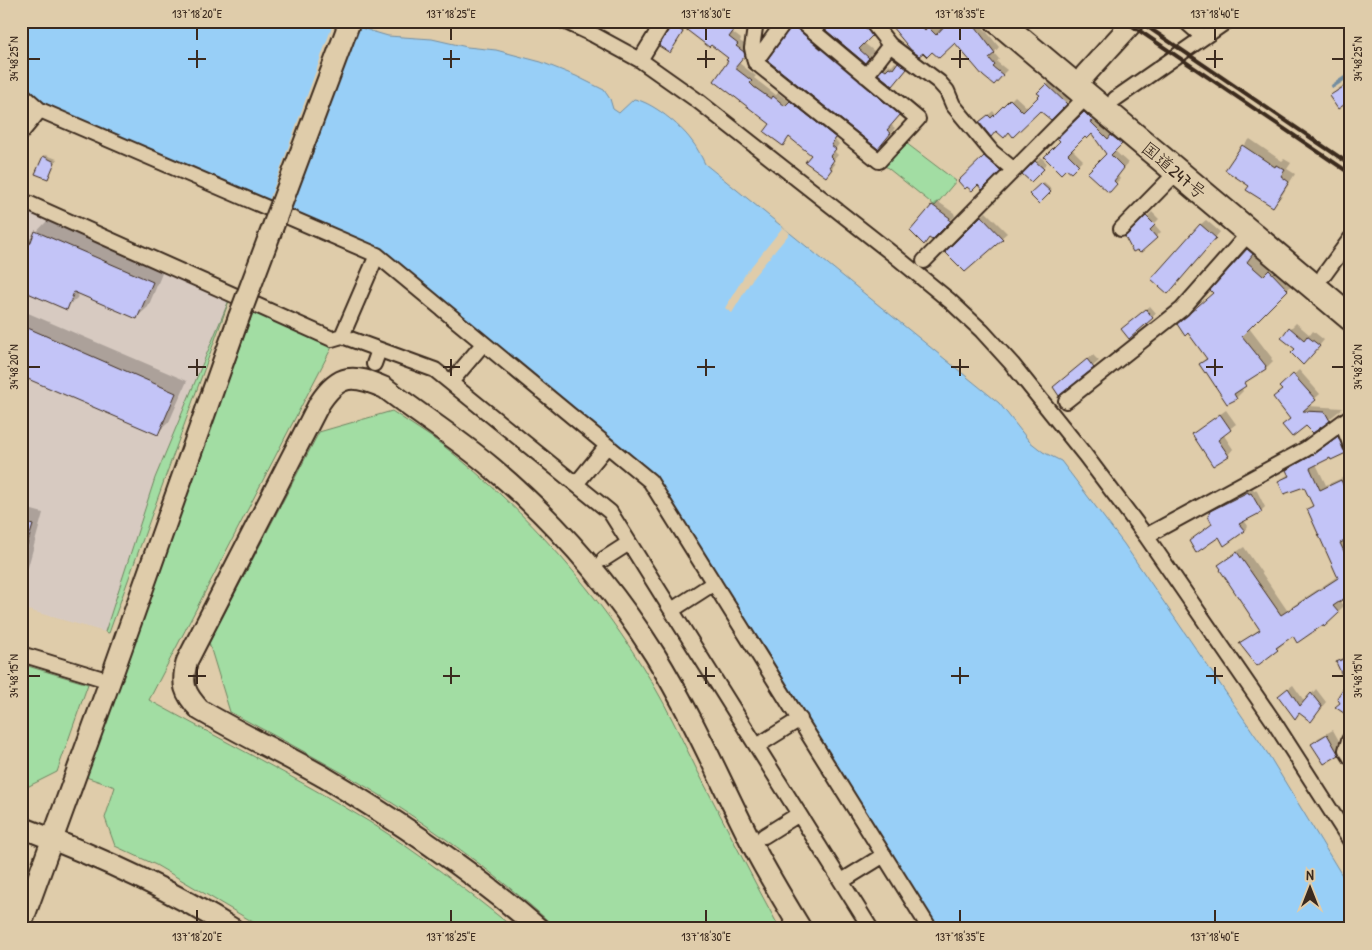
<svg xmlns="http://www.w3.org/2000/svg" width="1372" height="950" font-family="'Patrick Hand','Klee One',sans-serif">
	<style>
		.built { fill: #d7cac1 }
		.green { fill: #a2dda3; stroke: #6e8460 }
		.water { fill: #98cff7; stroke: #738da0 }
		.pier { fill: #dfccaa }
		.shadow { fill: #0003 }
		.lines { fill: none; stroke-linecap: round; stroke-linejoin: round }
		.stream { stroke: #738da0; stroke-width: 4 }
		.building { fill: #c3c4f7; stroke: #3b2a1e }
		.street-casing { stroke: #3b2a1e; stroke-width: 18 }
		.secondary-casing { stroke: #3b2a1e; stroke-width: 24 }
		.highway-casing { stroke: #3b2a1e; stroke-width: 29 }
		.street { stroke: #dfccaa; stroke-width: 14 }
		.secondary { stroke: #dfccaa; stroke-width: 20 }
		.highway { stroke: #dfccaa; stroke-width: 25 }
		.rail { stroke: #3b2a1e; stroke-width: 4 }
		.secondary-bridge-casing { stroke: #3b2a1e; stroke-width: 24; stroke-linecap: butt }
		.secondary-bridge { stroke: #dfccaa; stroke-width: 20 }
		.ticks { fill: none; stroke: #3b2a1e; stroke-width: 2 }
		.labels { text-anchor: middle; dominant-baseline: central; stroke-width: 4.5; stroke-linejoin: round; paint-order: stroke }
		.street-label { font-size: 18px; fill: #3b2a1e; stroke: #dfccaa }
		.neatline { fill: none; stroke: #3b2a1e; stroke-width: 2 }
		.ticks-label { font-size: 12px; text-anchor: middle; fill: #3b2a1e }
	</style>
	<rect width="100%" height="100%" fill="#dfccaa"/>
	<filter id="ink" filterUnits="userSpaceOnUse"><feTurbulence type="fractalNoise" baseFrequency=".02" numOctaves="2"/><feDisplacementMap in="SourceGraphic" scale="10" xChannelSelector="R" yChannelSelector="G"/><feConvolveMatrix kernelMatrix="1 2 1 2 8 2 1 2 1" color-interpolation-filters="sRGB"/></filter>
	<g filter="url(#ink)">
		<path class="built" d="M21,207L230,298L155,478L105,632L21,608Z"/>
		<path class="green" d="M906,143L956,181L935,206L884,165Z
			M230,298L109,633L105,632L155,478Z
			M254,310L333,345L149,700C222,740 297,778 368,821C419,853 467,891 515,929H265L156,865L115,846L105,818L115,787L83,776Z
			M392,411C409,423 428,434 445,447C528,512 599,593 653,684C669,711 682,740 696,768C724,822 751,876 780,929H557C494,871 422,819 348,776C309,754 270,733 230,712L209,643L319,432Z
			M21,664L88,684L57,772L21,790Z"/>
		<path class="water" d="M21,21H337L388,36L432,39L467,47L496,50L541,62L576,76L604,90L610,99L613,109L619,113L634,99C652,102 680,125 691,140C697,147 701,156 705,164L999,403L1029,441L1043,452L1061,461L1124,544L1268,754L1351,890V929H938L653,475L384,253L44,107L21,86Z"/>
		<path class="pier" d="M334,21H345L358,26L288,215L267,206Z
			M783,227L790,233L754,276L732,313L725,308L746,273Z"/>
		<path class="shadow" d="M642,21H654L650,26Z
			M677,21L732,32L741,39L740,41L748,47L749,50L739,63L756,76L754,78L776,95L778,93L790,102L795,97L840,133L835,140L839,144L834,151L838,155L832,162L835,164L830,171L790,136L783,144L772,123L730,61V58L686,28L674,47L673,25Z
			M798,21L903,110L891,125L895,128L883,143L794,25Z
			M817,21H870L877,29L864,43L874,51L865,61Z
			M889,21H981L982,26L999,47L994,53L999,59L997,62L1007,70L994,83L955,41Z
			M904,58L911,63L898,79L884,69L889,64L892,66L895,62L898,64Z
			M1351,80V99L1331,96L1338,89Z
			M1051,81L1070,99L1051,119L1040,109L1009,131L985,118L993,111L996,115L1015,96L1028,108L1041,95L1039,93Z
			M1089,108L1095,117L1113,135L1117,131L1126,139L1114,150L1128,163L1118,176L1120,179L1108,191V154L1093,132L1085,136L1072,149L1083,160L1071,172L1061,141L1059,138Z
			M1250,139L1282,161L1284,159L1291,163L1287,169L1295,174L1280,198L1273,205L1251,186L1243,146Z
			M989,153L1004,165L982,188L978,183L959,181Z
			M46,155L57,159L47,178L44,157Z
			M1041,157L1047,163L1031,180L1024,174Z
			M1044,182L1052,189L1039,202L1031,194Z
			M937,201L954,213L955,216L932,239L933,205Z
			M986,212L1007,233L965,270L947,252Z
			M1152,212L1159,219L1154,224L1161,232L1140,251L1127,237Z
			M1206,220L1220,232L1173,287L1200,225Z
			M47,221L163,271L148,307L137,317L79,292L77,298L66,308L27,253L26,243Z
			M1255,243L1259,247L1253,254L1271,269L1277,264L1295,282L1249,328L1272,358L1271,359L1273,361L1266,368L1252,377L1241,387L1243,391L1236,398L1200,364L1207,357L1214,292Z
			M1150,306L1156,313L1130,338L1127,326Z
			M21,310L187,381L169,422L157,433L21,374Z
			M1296,323L1310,335L1313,331L1324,340L1309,358L1282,337Z
			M1093,355L1099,361L1060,394V382Z
			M1299,370L1320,394L1307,406L1343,408L1313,432L1307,424L1291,418L1283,389L1286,382Z
			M1226,410L1236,424L1223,434L1233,449L1228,455L1193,434Z
			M1344,432L1349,447L1343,453L1331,456L1316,464L1326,485L1347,476L1351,484V537L1347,539L1351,548V593L1339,601L1344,606L1324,625L1323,623L1293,635L1277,649L1241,643L1261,628L1220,565L1226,559L1244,547L1287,610L1338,576L1309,509L1314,504L1304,485L1279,481L1289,474L1287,470L1293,464L1318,451Z
			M1253,488L1254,491L1256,489L1265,507L1261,511L1244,520L1248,526L1244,531L1213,523L1211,512L1216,507Z
			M21,507L43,513L28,567L21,573Z
			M1351,650V711L1348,684L1338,662L1348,655Z
			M1293,685L1305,702L1316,689L1326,702L1311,720L1300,712L1295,717L1284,692Z
			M1333,730L1343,748L1338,754L1313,744L1318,738Z"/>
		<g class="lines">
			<path class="stream" d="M1333,86L1351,74"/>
		</g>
		<path class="building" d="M675,21H741L729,37L738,44L736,46L744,52L745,56L735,68L752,81L750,83L754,87L771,99L773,96L785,106L790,101L836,138L831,145L836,149L830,156L834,160L829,167L832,169L826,177L805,162L811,155L789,137L783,146L779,143L764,132L770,124L714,81L728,61L726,60L728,58L711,45L709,47Z
			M815,21H846L850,25L854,21H862L872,36L859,49L869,58L865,63Z
			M887,21H916L925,30L928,27L936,35L949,21H982L976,28L995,53L989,58L995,65L993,67L1003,75L994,85L983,76L955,43L939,58L932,52L927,57L923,53L919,56L911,50Z
			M672,24L683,32L670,53L659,46Z
			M793,24L900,115L887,130L891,133L878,149L767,60Z
			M898,62L907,69L893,86L878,74L883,68L886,70L889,67L893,69Z
			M1351,82V100L1338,109L1329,96Z
			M1046,84L1067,104L1051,120L1040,111L1013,137L1009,132L1004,138L996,131L991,137L979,122L988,115L991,118L1010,99L1023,112L1040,95L1037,93Z
			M1084,112L1093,121L1091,122L1108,139L1111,135L1122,144L1111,155L1124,168L1114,181L1117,184L1110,192H1108L1087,173L1106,154L1092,134L1087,139L1085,137L1068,154L1079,165L1071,173L1066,169L1061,174L1044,157L1060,141L1057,138Z
			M1242,145L1275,167L1276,165L1285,170L1281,176L1289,182L1273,207L1246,190L1249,186L1225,170Z
			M43,156L55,162L48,179L35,174Z
			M984,156L1001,171L982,190L978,185L972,191L967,187L965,189L958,181Z
			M1035,161L1044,169L1031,182L1022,174Z
			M1041,183L1051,192L1039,204L1029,194Z
			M932,205L950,218L949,220L951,221L932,240L929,238L924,245L910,231Z
			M981,216L1003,239L965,272L945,252Z
			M1146,216L1155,225L1150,230L1157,238L1140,253L1137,250L1133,252L1125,237Z
			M1200,224L1216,238L1168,294L1151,279Z
			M35,231L153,282L137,319L74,292L67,310L21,290V264L25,254L21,251L25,242L30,244Z
			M1247,249L1253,254L1247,262L1263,276L1269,270L1288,290L1242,336L1266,366L1265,367L1266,369L1244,383L1246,386L1234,394L1237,399L1227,404L1206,372L1205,373L1199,364L1207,359L1188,333L1185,336L1177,324L1213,293L1210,290Z
			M1146,309L1153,318L1129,339L1121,329Z
			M21,325L176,393L158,435L21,376Z
			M1289,327L1304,340L1307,336L1320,346L1303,365L1291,353L1295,349L1281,338Z
			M1087,359L1094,368L1059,396L1053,387Z
			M1293,374L1316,400L1303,411L1325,412L1330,421L1313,433L1306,426L1292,437L1282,425L1290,419L1273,397L1282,390L1279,387Z
			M1220,414L1231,430L1218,440L1229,456L1213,466L1192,434Z
			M1338,436L1346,453L1331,460L1330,458L1310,468L1320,490L1341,480L1347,494L1351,493V538L1340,543L1351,566V594L1333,606L1339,613L1324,627L1323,625L1297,643L1293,636L1276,648L1278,650L1257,666L1239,643L1260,630L1220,570L1221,569L1218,565L1237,552L1281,615L1338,578L1307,509L1313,506L1304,487L1284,494L1278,481L1289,476L1286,470L1311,456Z
			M1248,492L1249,494L1251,493L1262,512L1239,524L1245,531L1224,546L1219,537L1196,553L1189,541L1212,524L1208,516L1210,511Z
			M21,521L33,525L24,554H21Z
			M1351,656V718L1335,707L1340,703L1337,698L1346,684L1336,662Z
			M1288,688L1300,706L1311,693L1322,707L1311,722L1299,713L1295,719L1278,696Z
			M1327,734L1339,755L1324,764L1311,744Z"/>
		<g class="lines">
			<g class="street-casing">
				<path id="street" d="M564,21L594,35L640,60L698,101L894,255L950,301L982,331L1012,364L1085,455L1146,536L1274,722L1351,842
					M756,21L752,48L755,62L879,161L918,119L801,21
					M871,21L890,45L939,82L947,91L953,105L992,152L1014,170
					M1185,21L1203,37
					M640,60L664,21
					M755,62L785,21
					M866,76L890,45
					M21,93L40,110L377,255L650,481L930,929
					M1115,99L1227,21
					M21,133L40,110
					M21,200L332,339L342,336L435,370L610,512L871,929
					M1121,229L1177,172
					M924,261L1087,96
					M1324,275L1351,238
					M342,336L377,255
					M374,364L379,350
					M451,382L483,344
					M1066,401L1182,309L1249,233
					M1342,423L1351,446
					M576,484L607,446
					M1146,536L1306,449L1351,416
					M604,559L629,543
					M672,610L714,583
					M21,654L110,681
					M1351,739L1349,740L1346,750L1351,758
					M757,746L800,719
					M764,836L799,814
					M842,881L884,855"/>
			</g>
			<g class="secondary-casing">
				<path id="secondary" d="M1085,75L1134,21
					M21,827C94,855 167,887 233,929
					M21,925L110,681L239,317
					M539,929C472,871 400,822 324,777C283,754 241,734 200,710C184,693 181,684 187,661L319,404C339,373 353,374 385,388C420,415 458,439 491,467C554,520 611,585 655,655C692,715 720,781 752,844C767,873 784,901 801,929"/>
			</g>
			<g class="highway-casing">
				<path id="highway" d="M998,21L1351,318"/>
			</g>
			<use href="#street" class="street"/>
			<use href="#secondary" class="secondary"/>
			<use href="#highway" class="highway"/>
			<path class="rail" d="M1125,21L1351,174
				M1139,21L1351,165"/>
			<g class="secondary-bridge-casing">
				<path id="secondary-bridge" d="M239,317L350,21"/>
			</g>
			<use href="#secondary-bridge" class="secondary-bridge"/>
		</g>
	</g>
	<path class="ticks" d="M197,28V40M451,28V40M706,28V40M960,28V40M1215,28V40M197,50V68M451,50V68M706,50V68M960,50V68M1215,50V68M28,59H40M188,59H206M443,59H460M697,59H715M951,59H969M1206,59H1223M1332,59H1344M197,359V376M451,359V376M706,359V376M960,359V376M1215,359V376M28,367H40M188,367H206M443,367H460M697,367H715M951,367H969M1206,367H1223M1332,367H1344M197,667V684M451,667V684M706,667V684M960,667V684M1215,667V684M28,676H40M188,676H206M443,676H460M697,676H715M951,676H969M1206,676H1223M1332,676H1344M197,910V922M451,910V922M706,910V922M960,910V922M1215,910V922"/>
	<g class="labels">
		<g class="street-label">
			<text transform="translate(1174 170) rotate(40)">国道247号</text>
		</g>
	</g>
	<rect width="1372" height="950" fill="none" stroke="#dfccaa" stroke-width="55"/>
	<g transform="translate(1310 888)" stroke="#dfccaa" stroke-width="4" paint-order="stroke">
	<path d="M0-4L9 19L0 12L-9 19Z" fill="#3b2a1e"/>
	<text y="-8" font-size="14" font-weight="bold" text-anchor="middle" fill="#3b2a1e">N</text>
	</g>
	<rect x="28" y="28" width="1316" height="894" class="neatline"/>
	<g class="ticks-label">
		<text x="197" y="18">137°18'20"E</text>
		<text x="451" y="18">137°18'25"E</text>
		<text x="706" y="18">137°18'30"E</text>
		<text x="960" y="18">137°18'35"E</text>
		<text x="1215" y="18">137°18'40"E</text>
		<text transform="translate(14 59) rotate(-90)" y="4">34°48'25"N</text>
		<text transform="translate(1358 59) rotate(-90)" y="4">34°48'25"N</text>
		<text transform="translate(14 367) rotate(-90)" y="4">34°48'20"N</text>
		<text transform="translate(1358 367) rotate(-90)" y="4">34°48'20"N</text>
		<text transform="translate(14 676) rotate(-90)" y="4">34°48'15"N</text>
		<text transform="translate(1358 676) rotate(-90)" y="4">34°48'15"N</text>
		<text x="197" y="941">137°18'20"E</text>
		<text x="451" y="941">137°18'25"E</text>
		<text x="706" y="941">137°18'30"E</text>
		<text x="960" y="941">137°18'35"E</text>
		<text x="1215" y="941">137°18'40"E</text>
	</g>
</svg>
